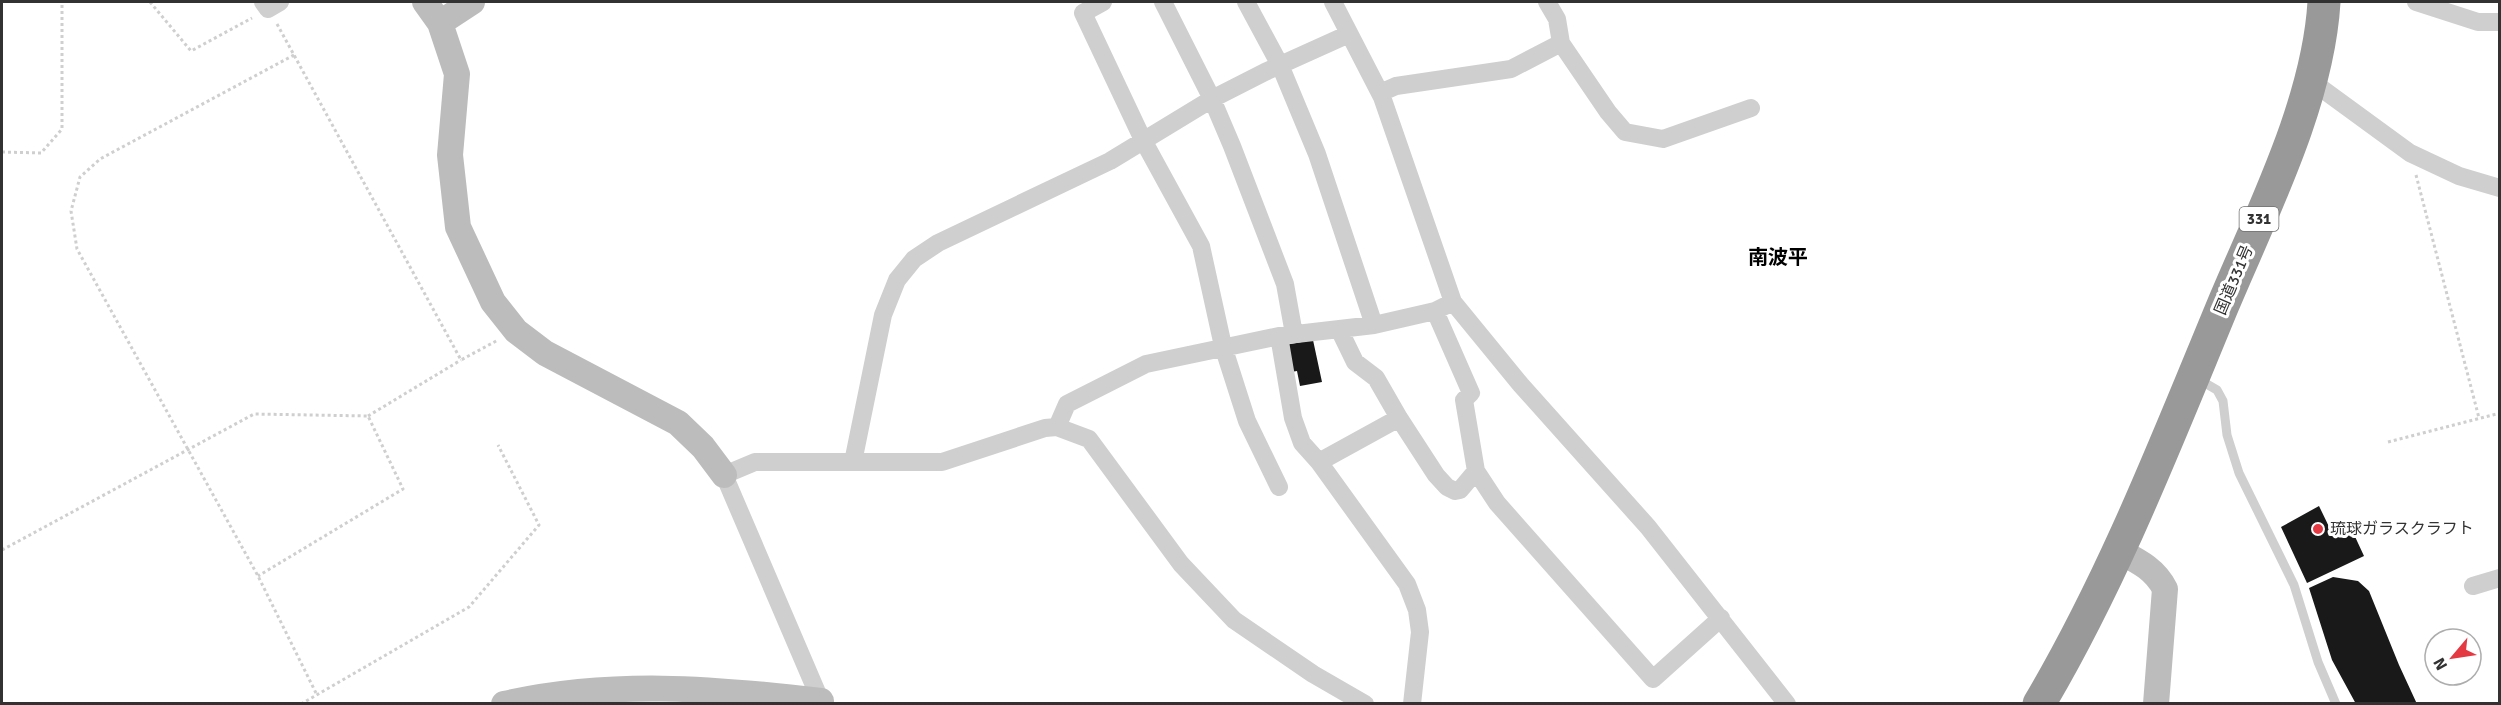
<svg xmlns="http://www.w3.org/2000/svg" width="2501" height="705" font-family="Signika,'Noto Sans JP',sans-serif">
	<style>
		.building { fill: #191919 }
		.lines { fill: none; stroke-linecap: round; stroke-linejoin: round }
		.path { stroke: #cfcfcf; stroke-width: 3; stroke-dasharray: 3 3; stroke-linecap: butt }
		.lane { stroke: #cfcfcf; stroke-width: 9 }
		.street { stroke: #cfcfcf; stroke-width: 18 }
		.secondary { stroke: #bcbcbc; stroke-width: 26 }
		.highway { stroke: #999; stroke-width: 33 }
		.poi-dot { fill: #e43843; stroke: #fff; stroke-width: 2 }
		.labels { text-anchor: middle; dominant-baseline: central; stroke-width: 6; stroke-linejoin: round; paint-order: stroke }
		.shield { fill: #fff; stroke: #707070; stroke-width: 1.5 }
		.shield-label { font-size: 15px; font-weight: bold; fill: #323232 }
		.street-label { font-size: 16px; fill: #323232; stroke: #fff }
		.poi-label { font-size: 16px; fill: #323232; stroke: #fff; text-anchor: start }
		.quarter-label { font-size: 20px; font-weight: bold; fill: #000; stroke: #fff }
	</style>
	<rect width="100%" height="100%" fill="#fff"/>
	<path class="building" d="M1313,340L1322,382L1300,386L1297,371L1291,372L1285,345Z
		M2319,506L2334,537L2351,528L2364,556L2307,583L2281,527Z
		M2333,577L2358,581L2369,591L2399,665L2417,704H2356L2332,660L2309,588Z"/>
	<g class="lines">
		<path class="path" d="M150,2L191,51L252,18
			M277,24L461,360L498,340
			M294,55L100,159L80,177L71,211L77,249L258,576L317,695
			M2,152L41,153L62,129V2
			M2416,175L2479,418
			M368,416L461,360
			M2388,442L2500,413
			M2,550L254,414L368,416L403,489L258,576
			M301,704L469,607L539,525L498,445"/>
		<path class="lane" d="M2198,379L2217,390L2223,401L2227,435L2239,473L2294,585L2318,662L2336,704"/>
		<path class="street" d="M263,2L268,9L280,2
			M1103,2L1083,13L1143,140L1201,246L1223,346L1247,421L1279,487
			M1163,2L1212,99L1232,146L1285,284L1294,334
			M1246,2L1280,65L1317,154L1374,325
			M1333,2L1382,97L1453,302L1521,385L1648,527L1787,704
			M1547,2L1557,19L1561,43L1608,112L1625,132L1663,139L1751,108
			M2416,2L2478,22H2500
			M2310,80L2410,153L2459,176L2500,188
			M1380,93L1396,86L1511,69L1561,43
			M1339,329L1355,362L1376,378L1399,418L1436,475L1447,487L1455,491L1460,490L1476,471L1464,400L1471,393L1435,311
			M1279,336L1293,418L1302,443L1319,462L1407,584L1417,610L1420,632L1412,704
			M1057,427L1067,404L1146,364L1279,336L1374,325L1435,311L1453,302
			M853,462L883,315L897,280L914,259L938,243L1110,161L1212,99L1265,72L1349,34
			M1319,462L1399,418
			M1476,471L1497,503L1653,679L1721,618
			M2473,586L2500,578
			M822,704L724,475L755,462H942L1045,428L1057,427L1089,439L1181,564L1234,620L1313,674L1365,704"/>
		<path class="secondary" d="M425,2L440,23L457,74L450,155L458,227L493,302L516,331L545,353L678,423L703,447L724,475
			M440,23L472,2
			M2119,551C2138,561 2155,569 2165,589L2156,704
			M504,704C611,680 712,688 821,701"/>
		<path class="highway" d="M2039,704C2114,577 2167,440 2223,305C2262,212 2318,103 2324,2"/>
	</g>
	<circle class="poi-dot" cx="2318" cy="529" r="6"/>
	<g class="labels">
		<rect class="shield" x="2239.5" y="207" width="39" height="24" rx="4.5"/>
		<g class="shield-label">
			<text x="2259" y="219">331</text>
		</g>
		<g class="street-label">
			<text transform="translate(2234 280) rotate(-67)">国道331号</text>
		</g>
		<g class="poi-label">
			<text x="2330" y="529">琉球ガラスクラフト</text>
		</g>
		<g class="quarter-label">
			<text x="1778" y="257">南波平</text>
		</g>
	</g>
	<rect width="2501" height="705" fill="none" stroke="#323232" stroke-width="6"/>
	<g transform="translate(2453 657) rotate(241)"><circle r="28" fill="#ffffff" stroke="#adadad" stroke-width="1.5"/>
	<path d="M0-4.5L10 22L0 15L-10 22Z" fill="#e43843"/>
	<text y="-9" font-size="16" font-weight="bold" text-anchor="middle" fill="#323232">N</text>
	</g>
</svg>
